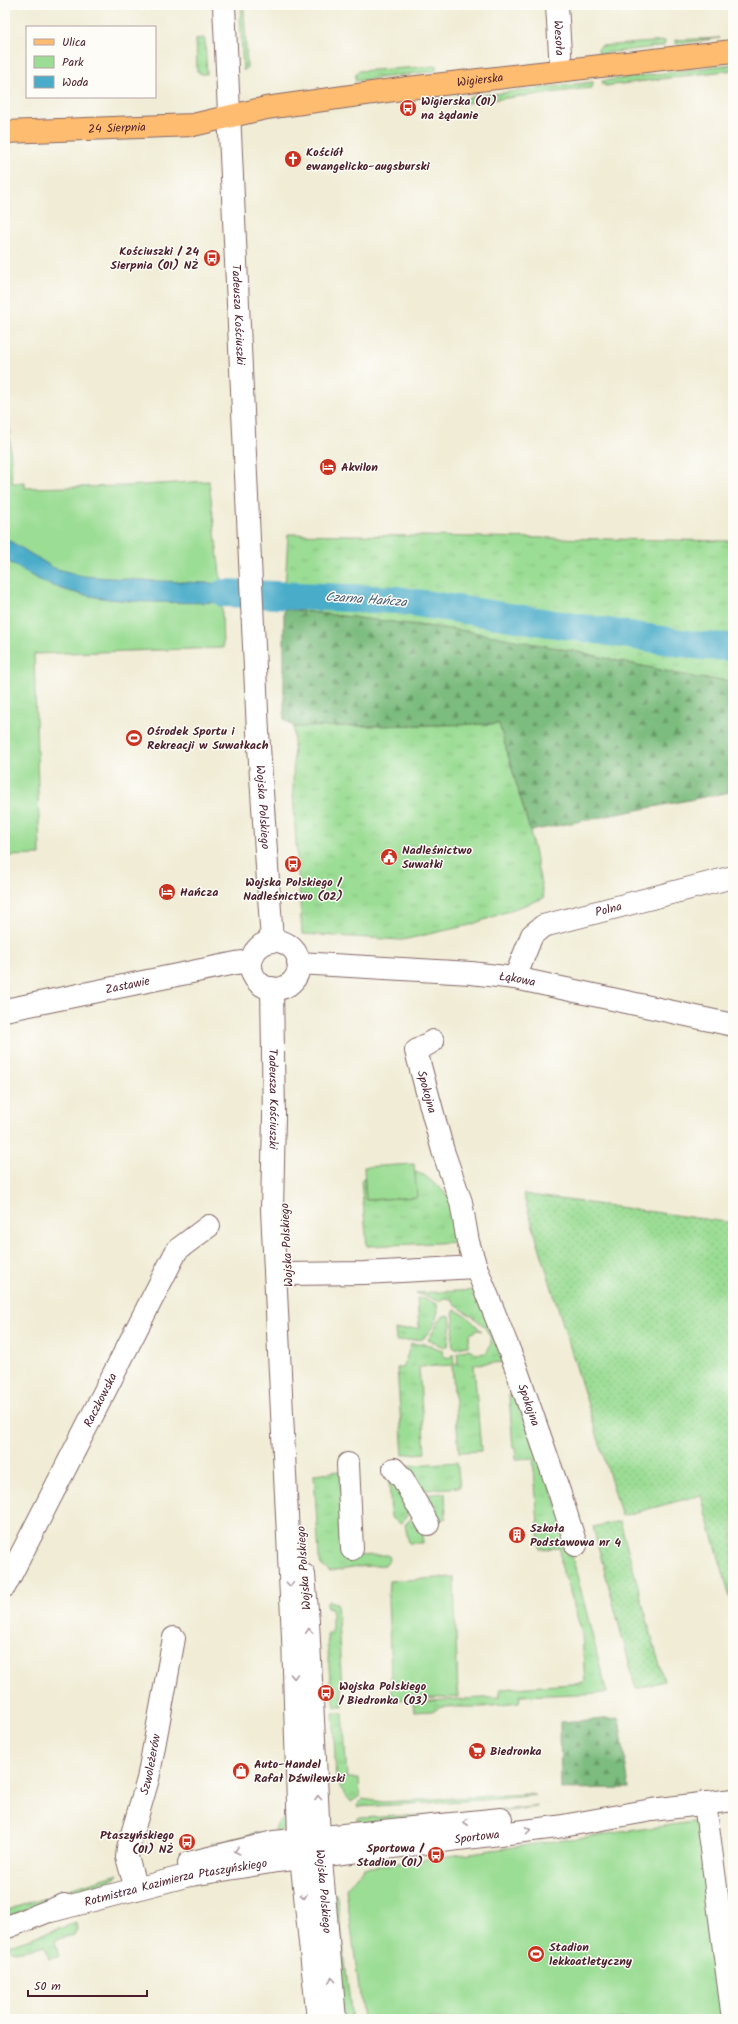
<svg xmlns="http://www.w3.org/2000/svg" width="738" height="2024" font-family="Kalam,sans-serif">
	<style>
		.grass { fill: url(#grass-tufts); stroke: #727e60 }
		.forest { fill: url(#forest-firs); stroke: #636e54 }
		.park { fill: #9bdd94; stroke: #727e60 }
		.garden { fill: url(#garden-dots); stroke: #727e60 }
		.water { fill: #4aacc9; stroke: #4a667a }
		.lines { fill: none; stroke-linecap: round; stroke-linejoin: round }
		.river { stroke: #4aacc9; stroke-width: 28 }
		.minor-casing { stroke: #846766; stroke-width: 24 }
		.major-casing { stroke: #846766; stroke-width: 24 }
		.minor { stroke: #fff; stroke-width: 22 }
		.major { stroke: #febc70; stroke-width: 22 }
		.oneway { stroke: #ae9aa0 }
		.labels { text-anchor: middle; dominant-baseline: central; stroke-width: 3; stroke-linejoin: round; paint-order: stroke }
		.street-label { font-size: 12px; fill: #4a1f2b; stroke: #fdfcf7 }
		.poi-label { font-size: 12px; font-weight: bold; fill: #4a1f2b; stroke: #fdfcf7; text-anchor: start }
		.water-label { font-size: 13px; font-style: italic; fill: #4a5e72; stroke: #fdfcf7 }
	</style>
	<defs>
		<pattern id="grass-tufts" width="24" height="20" patternUnits="userSpaceOnUse"><rect width="24" height="20" fill="#9bdd94"/><path d="M3 7l-1-3M5 7V3M7 7l1-3M15 17l-1-3M17 17v-4M19 17l1-3" fill="none" stroke="#87bd80"/></pattern>
		<pattern id="forest-firs" width="22" height="20" patternUnits="userSpaceOnUse"><rect width="22" height="20" fill="#7cbc7e"/><path d="M5 1l3.5 6h-7zM16 11l3.5 6h-7z" fill="#689867"/></pattern>
		<pattern id="garden-dots" width="8" height="8" patternUnits="userSpaceOnUse"><rect width="8" height="8" fill="#9bdd94"/><path d="M2 2h.1M6 6h.1" fill="none" stroke="#87bd80" stroke-width="1.8" stroke-linecap="round"/></pattern>
	</defs>
	<rect width="100%" height="100%" fill="#fdfcf7"/>
	<filter id="ink" filterUnits="userSpaceOnUse"><feTurbulence type="fractalNoise" baseFrequency=".025" numOctaves="2"/><feDisplacementMap in="SourceGraphic" scale="8" xChannelSelector="R" yChannelSelector="G"/><feConvolveMatrix kernelMatrix="1 2 1 2 8 2 1 2 1" color-interpolation-filters="sRGB"/></filter>
	<filter id="wash" filterUnits="userSpaceOnUse"><feTurbulence type="fractalNoise" baseFrequency=".012" numOctaves="4" result="noise"/><feDisplacementMap in="SourceGraphic" scale="16" xChannelSelector="R" yChannelSelector="G"/><feGaussianBlur stdDeviation="0.9" result="paint"/><feColorMatrix in="noise" values="0 0 0 0 0 0 0 0 0 0 0 0 0 0 0 0 0 1.4 0 .05"/><feComposite in="paint" operator="in"/></filter>
	<g filter="url(#wash)">
		<rect width="100%" height="100%" fill="#f0ecd5"/>
		<path class="grass" d="M242,9H244L247,67L245,70H243L240,16Z
			M204,38L205,40L207,74H201L197,71L196,39Z
			M720,38L677,44L675,40Z
			M665,41L664,46L599,54L598,49L601,46Z
			M733,64V70L605,86L603,84L602,81Z
			M437,66L435,71L355,81L356,74L358,71Z
			M593,82V85L591,88L448,105L476,96Z
			M288,534L733,541V681L697,678L583,653L467,631L284,609Z
			M499,724L530,831L544,898L470,925L402,940L302,934L293,793L294,727Z
			M415,1172L424,1175L455,1201L460,1242L367,1246L361,1180L364,1177L366,1200L416,1197Z
			M478,1290L513,1374L508,1381L507,1362L474,1364L481,1451L459,1452L452,1365L419,1367L425,1453L403,1455L397,1368H403L411,1344H426L442,1350L443,1356L449,1358L453,1354L454,1365L458,1364L457,1353L469,1349L477,1354L486,1353L491,1344C491,1326 471,1316 458,1307C455,1305 454,1302 452,1299L444,1298L439,1301L416,1293Z
			M417,1298L426,1299L437,1304L438,1312L434,1325L423,1339L396,1341L395,1330L419,1328Z
			M455,1310L465,1315L482,1331L477,1330L470,1334L468,1346L454,1349C449,1338 457,1325 453,1314Z
			M442,1316H450L451,1322L448,1345L444,1347L428,1340Z
			M512,1383L563,1520L607,1693L520,1696L519,1703L484,1707H442L432,1711L414,1712L413,1702L500,1697V1689L585,1683L582,1634L567,1581L562,1573L560,1548L540,1549L533,1458L516,1459L515,1448H513L509,1395H513Z
			M457,1462L460,1487L415,1491L400,1466Z
			M341,1471L344,1556L388,1555L390,1558L385,1565L358,1567L330,1572L321,1565L319,1557L314,1474Z
			M399,1480L413,1507L401,1524L391,1517L389,1481Z
			M445,1493L446,1518L432,1523L419,1495Z
			M417,1512L423,1524V1543H409L405,1525Z
			M329,1601L337,1603L343,1707H335L330,1681L327,1636L328,1633H332V1608L327,1607L326,1604Z
			M333,1713H343L347,1778H359L360,1796L351,1802L336,1782Z
			M527,1794L536,1795L498,1799L358,1807L357,1804L362,1799L383,1802Z
			M538,1806L536,1807L488,1814L358,1824V1818L486,1812Z
			M292,1814L288,1826L275,1835C273,1823 282,1820 292,1814Z
			M257,1833L260,1834V1839L211,1844Z
			M118,1874L115,1878L58,1899L54,1894Z
			M333,1893L336,1894L337,1898L352,2019H342Z
			M45,1897V1903L5,1917V1911Z
			M76,1923L77,1929L74,1935L55,1940L59,1957L49,1959L45,1945C33,1948 16,1957 6,1946Z"/>
		<path class="forest" d="M284,609L467,631L583,653L697,678L733,681V802L730,792L530,831L499,724L294,727L284,719Z
			M619,1718L629,1788L561,1789L560,1722Z"/>
		<path class="park" d="M5,426H9L12,483L25,482V488L127,486L209,481L221,583L223,648L34,654L40,855L5,856Z
			M414,1164L417,1197L366,1200L364,1167Z
			M454,1577L458,1697L392,1700L388,1599L389,1581Z
			M700,1821L726,2019H363L346,1889L363,1868Z"/>
		<path class="garden" d="M523,1194L733,1223V1607L701,1495L622,1516Z
			M620,1521L664,1681L636,1689L593,1527Z"/>
		<path class="water" d="M5,538L54,568L83,576L139,580L252,585L253,603C191,601 117,608 59,588C40,582 21,570 5,559Z"/>
		<g class="lines">
			<path class="river" d="M224,593L397,600L702,646L733,647"/>
		</g>
	</g>
	<g filter="url(#ink)">
		<g class="lines">
			<g class="minor-casing">
				<g id="minor">
					<path id="s1" d="M224,5L258,732L272,941"/>
					<path id="s2" d="M557,5L561,70"/>
					<circle cx="275" cy="965" r="24"/>
					<path id="s3" d="M298,963L471,973L515,978L733,1025"/>
					<path id="s4" d="M515,978L532,935L543,926L733,877"/>
					<path id="s5" d="M272,988L274,1117L272,1210L293,1637L299,1838L318,2019"/>
					<path id="s6" d="M5,1010L236,963L251,961"/>
					<path id="s7" d="M433,1041L416,1051L443,1151L461,1202L468,1242L476,1267L515,1365L560,1494L576,1545"/>
					<path d="M288,1274L364,1273L476,1267"/>
					<path d="M348,1464L352,1549"/>
					<path d="M394,1469L403,1479L428,1524"/>
					<path id="s8" d="M304,1575L308,1622L319,1837L335,2019"/>
					<path id="s9" d="M5,1586L177,1250L209,1226"/>
					<path d="M705,1803L733,2019"/>
					<path d="M189,1863L274,1842L501,1819"/>
					<path id="s10" d="M136,1889L127,1857L128,1848L148,1779L174,1638"/>
					<path id="s11" d="M51,1911L186,1876L277,1861L557,1827L652,1810L733,1800"/>
					<path d="M5,1928L64,1905"/>
				</g>
			</g>
			<g class="major-casing">
				<g id="major">
					<path id="s12" d="M5,132L193,125L266,108L408,88L733,51"/>
				</g>
			</g>
			<use href="#minor" class="minor"/>
			<use href="#major" class="major"/>
		</g>
		<defs><path id="oneway-chevron" d="M-2-3.5L2.5 0L-2 3.5" fill="none" stroke-width="1.6" stroke-linecap="round" stroke-linejoin="round"/></defs>
		<g class="oneway">
			<use href="#oneway-chevron" transform="translate(290 1584) rotate(87)"/>
			<use href="#oneway-chevron" transform="translate(309 1631) rotate(-93)"/>
			<use href="#oneway-chevron" transform="translate(294 1676) rotate(88)"/>
			<use href="#oneway-chevron" transform="translate(318 1798) rotate(-94)"/>
			<use href="#oneway-chevron" transform="translate(466 1822) rotate(174)"/>
			<use href="#oneway-chevron" transform="translate(528 1830) rotate(-7)"/>
			<use href="#oneway-chevron" transform="translate(237 1851) rotate(166)"/>
			<use href="#oneway-chevron" transform="translate(304 1896) rotate(84)"/>
			<use href="#oneway-chevron" transform="translate(332 1980) rotate(-95)"/>
		</g>
	</g>
	<defs>
		<g id="bus-disc" transform="scale(0.9)"><circle r="9.5" fill="#c8321e" stroke="#fdfcf7"/><path d="M-5-6H5V4H4V6H2V4H-2V6H-4V4H-5ZM-3.5-4V0h7V-4ZM-3.5 1.2v1.5H-2V1.2ZM2 1.2v1.5H3.5V1.2Z" fill="#fff"/></g>
		<g id="church-disc" transform="scale(0.9)"><circle r="9.5" fill="#c8321e" stroke="#fdfcf7"/><path d="M-1.2-6h2.4v3.5h3.3v2.4h-3.3V6h-2.4V-.1h-3.3v-2.4h3.3Z" fill="#fff"/></g>
		<g id="hotel-disc" transform="scale(0.9)"><circle r="9.5" fill="#c8321e" stroke="#fdfcf7"/><path d="M-6-4.5h1.5V1H6V5H4.5V3h-9V5H-6ZM-4 0a1.8 1.8 0 1 1 3.6 0ZM.5 0V-2.5h3Q6-2.5 6 0Z" fill="#fff"/></g>
		<g id="stadium-disc" transform="scale(0.9)"><circle r="9.5" fill="#c8321e" stroke="#fdfcf7"/><path d="M0-5a6.5 5 0 1 0 0 10a6.5 5 0 1 0 0-10ZM-3.5-1.8h7v3.6h-7Z" fill="#fff"/></g>
		<g id="civic-disc" transform="scale(0.9)"><circle r="9.5" fill="#c8321e" stroke="#fdfcf7"/><path d="M-.6-6.5H3V-4.5H.6V-3L4-1V1h2V6H-6V1h2V-1L-.6-3ZM-1.2 2.5V6h2.4V2.5Z" fill="#fff"/></g>
		<g id="building-disc" transform="scale(0.9)"><circle r="9.5" fill="#c8321e" stroke="#fdfcf7"/><path d="M-4-6H4V6H1V3H-1V6H-4ZM-2.5-4.3h1.7v1.8h-1.7ZM.8-4.3h1.7v1.8H.8ZM-2.5-1h1.7V.8h-1.7ZM.8-1h1.7V.8H.8Z" fill="#fff"/></g>
		<g id="supermarket-disc" transform="scale(0.9)"><circle r="9.5" fill="#c8321e" stroke="#fdfcf7"/><path d="M-6-5.5h2.5l.6 2H6L4.5 2H-2.5L-4.4-4H-6ZM-1.5 3.2a1.3 1.3 0 1 0 .1 0ZM3 3.2a1.3 1.3 0 1 0 .1 0Z" fill="#fff"/></g>
		<g id="shop-disc" transform="scale(0.9)"><circle r="9.5" fill="#c8321e" stroke="#fdfcf7"/><path d="M-5-2.5h2.3a2.7 3.5 0 0 1 5.4 0H5L5.5 6h-11ZM-1.5-2.5h3a1.5 2.3 0 0 0-3 0Z" fill="#fff"/></g>
	</defs>
	<g fill-rule="evenodd">
		<use href="#bus-disc" x="408" y="108"/>
		<use href="#church-disc" x="293" y="159"/>
		<use href="#bus-disc" x="212" y="258"/>
		<use href="#hotel-disc" x="328" y="467"/>
		<use href="#stadium-disc" x="134" y="738"/>
		<use href="#civic-disc" x="389" y="857"/>
		<use href="#bus-disc" x="293" y="864"/>
		<use href="#hotel-disc" x="167" y="892"/>
		<use href="#building-disc" x="517" y="1535"/>
		<use href="#bus-disc" x="326" y="1693"/>
		<use href="#supermarket-disc" x="477" y="1751"/>
		<use href="#shop-disc" x="241" y="1771"/>
		<use href="#bus-disc" x="187" y="1842"/>
		<use href="#bus-disc" x="436" y="1855"/>
		<use href="#stadium-disc" x="536" y="1954"/>
	</g>
	<g class="labels">
		<g class="street-label">
			<text stroke="none"><textPath href="#s2" startOffset="33">Wesoła</textPath></text>
			<text stroke="none"><textPath href="#s12" startOffset="479">Wigierska</textPath></text>
			<text stroke="none"><textPath href="#s12" startOffset="112">24 Sierpnia</textPath></text>
			<text stroke="none"><textPath href="#s1" startOffset="310">Tadeusza Kościuszki</textPath></text>
			<text stroke="none"><textPath href="#s1" startOffset="803">Wojska Polskiego</textPath></text>
			<text stroke="none"><textPath href="#s4" startOffset="128">Polna</textPath></text>
			<text stroke="none"><textPath href="#s3" startOffset="220">Łąkowa</textPath></text>
			<text stroke="none"><textPath href="#s6" startOffset="125">Zastawie</textPath></text>
			<text stroke="none"><textPath href="#s7" startOffset="62">Spokojna</textPath></text>
			<text stroke="none"><textPath href="#s5" startOffset="111">Tadeusza Kościuszki</textPath></text>
			<text transform="translate(287 1245) rotate(-93)">Wojska Polskiego</text>
			<text stroke="none"><textPath href="#s9" startOffset="209">Raczkowska</textPath></text>
			<text stroke="none"><textPath href="#s7" startOffset="392">Spokojna</textPath></text>
			<text transform="translate(304 1568) rotate(-94)">Wojska Polskiego</text>
			<text stroke="none"><textPath href="#s10" startOffset="129">Szwoleżerów</textPath></text>
			<text stroke="none"><textPath href="#s11" startOffset="433">Sportowa</textPath></text>
			<text stroke="none"><textPath href="#s11" startOffset="128">Rotmistrza Kazimierza Ptaszyńskiego</textPath></text>
			<text stroke="none"><textPath href="#s8" startOffset="317">Wojska Polskiego</textPath></text>
		</g>
		<g class="poi-label">
			<text x="421" y="101">Wigierska (01)<tspan x="421" dy="14">na żądanie</tspan></text>
			<text x="306" y="152">Kościół<tspan x="306" dy="14">ewangelicko-augsburski</tspan></text>
			<text x="199" y="251" text-anchor="end">Kościuszki / 24<tspan x="199" dy="14">Sierpnia (01) NŻ</tspan></text>
			<text x="341" y="467">Akvilon</text>
			<text x="147" y="731">Ośrodek Sportu i<tspan x="147" dy="14">Rekreacji w Suwałkach</tspan></text>
			<text x="402" y="850">Nadleśnictwo<tspan x="402" dy="14">Suwałki</tspan></text>
			<text x="293" y="882" text-anchor="middle">Wojska Polskiego /<tspan x="293" dy="14">Nadleśnictwo (02)</tspan></text>
			<text x="180" y="892">Hańcza</text>
			<text x="530" y="1528">Szkoła<tspan x="530" dy="14">Podstawowa nr 4</tspan></text>
			<text x="339" y="1686">Wojska Polskiego<tspan x="339" dy="14">/ Biedronka (03)</tspan></text>
			<text x="490" y="1751">Biedronka</text>
			<text x="254" y="1764">Auto-Handel<tspan x="254" dy="14">Rafał Dźwilewski</tspan></text>
			<text x="174" y="1835" text-anchor="end">Ptaszyńskiego<tspan x="174" dy="14">(01) NŻ</tspan></text>
			<text x="423" y="1848" text-anchor="end">Sportowa /<tspan x="423" dy="14">Stadion (01)</tspan></text>
			<text x="549" y="1947">Stadion<tspan x="549" dy="14">lekkoatletyczny</tspan></text>
		</g>
		<g class="water-label">
			<text transform="translate(366 600) rotate(4)">Czarna Hańcza</text>
		</g>
	</g>
	<rect width="738" height="2024" fill="none" stroke="#fdfcf7" stroke-width="20"/>
	<rect x="26" y="26" width="130" height="72" fill="#fdfcf7" stroke="#b5a4a5"/>
	<rect x="34" y="39" width="20" height="6" fill="#febc70" stroke="#b5a4a5"/>
	<text x="62" y="46" font-size="12" fill="#4a1f2b">Ulica</text>
	<rect x="34" y="56" width="20" height="12" fill="#9bdd94" stroke="#b5a4a5"/>
	<text x="62" y="66" font-size="12" fill="#4a1f2b">Park</text>
	<rect x="34" y="76" width="20" height="12" fill="#4aacc9" stroke="#b5a4a5"/>
	<text x="62" y="86" font-size="12" fill="#4a1f2b">Woda</text>
	<path d="M28 1990v6h119v-6" fill="none" stroke="#4a1f2b" stroke-width="2"/>
	<text x="34" y="1990" font-size="12" fill="#4a1f2b" stroke="#fdfcf7" stroke-width="3" paint-order="stroke">50 m</text>
</svg>
